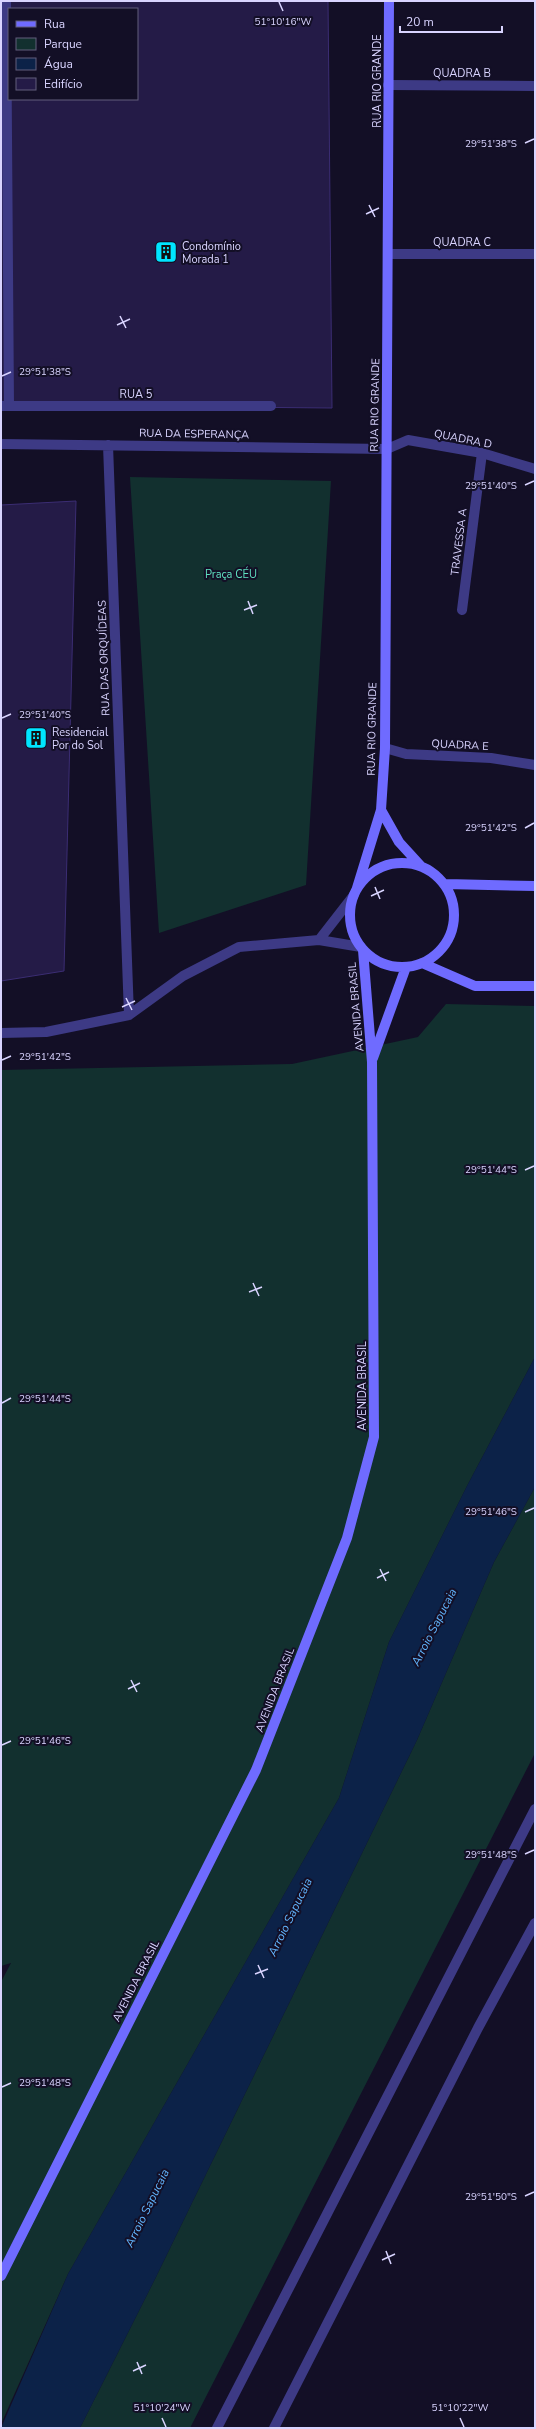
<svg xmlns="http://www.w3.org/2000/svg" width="536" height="2429" font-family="'Nunito Sans',sans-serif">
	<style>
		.green { fill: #12302f }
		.water { fill: #0c2248 }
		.building { fill: #241b47; stroke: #3b2d73; fill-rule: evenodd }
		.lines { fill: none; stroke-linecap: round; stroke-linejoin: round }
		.lane { stroke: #3d3a85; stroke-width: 10 }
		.street { stroke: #3d3a85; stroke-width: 10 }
		.secondary { stroke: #6f6bff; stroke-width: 10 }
		.ticks { fill: none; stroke: #d9d4ff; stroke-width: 1.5 }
		.labels { text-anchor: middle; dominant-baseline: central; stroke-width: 4; stroke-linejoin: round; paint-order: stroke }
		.street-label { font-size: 11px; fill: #d9d4ff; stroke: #130f26 }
		.poi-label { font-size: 11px; fill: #d9d4ff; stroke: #130f26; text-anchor: start }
		.park-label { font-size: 11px; fill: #5fe0c0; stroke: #130f26 }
		.water-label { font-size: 12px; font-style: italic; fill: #62b6ff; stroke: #130f26 }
		.ticks-label { font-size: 10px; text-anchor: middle; fill: #d9d4ff; stroke: #130f26; stroke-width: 4; stroke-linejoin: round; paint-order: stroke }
	</style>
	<rect width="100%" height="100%" fill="#130f26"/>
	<path class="green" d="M130,477L331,481L306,885L159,933Z
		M446,1004L535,1006V1357L467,1486L389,1642L339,1798L68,2274L1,2424V1982L11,1963L1,1966V1070L292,1064L418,1037Z
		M535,1487V1753L190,2428H80L155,2279L417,1740L494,1562Z"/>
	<path class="water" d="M535,1357V1487L494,1562L417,1740L155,2279L80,2428H1L68,2274L339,1798L389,1642L467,1486Z"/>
	<path class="building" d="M1,1H328L332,408L1,405ZM9,9H137V99H9Z
		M76,501L64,971L1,981V505Z"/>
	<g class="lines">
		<path class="lane" d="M6,1L9,406
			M1,406H271
			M385,748L406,754L491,758L535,765
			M217,2428L535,1809
			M274,2428L478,2028L535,1923"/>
		<path class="street" d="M388,85L535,86
			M389,254H535
			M1,444L387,449L408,440L482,453L535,469
			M108,445L129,1015
			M462,610L482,453
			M319,940L354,895
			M1,1033L46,1032L129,1015L183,976L239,947L319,940L361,947"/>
		<path class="secondary" d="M381,810L399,842L420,865
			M350 915a52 52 0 1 1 104 0a52 52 0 1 1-104 0Z
			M446,884L535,886
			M357,888L381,810L385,748L389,1
			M422,963L475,986H535
			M373,1058L406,967
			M1,2276L256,1770L347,1538L374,1437L372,1062L363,950"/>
	</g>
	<path class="ticks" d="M279,2L283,11M525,143L534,139M369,205L375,217M366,214L379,208M120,316L126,328M117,325L130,319M2,376L11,372M525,485L534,481M248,601L253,614M244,610L257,605M2,718L11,714M525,828L534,823M375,887L380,899M371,896L384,890M126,998L132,1010M122,1007L135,1001M2,1060L11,1056M525,1170L534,1166M253,1283L259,1296M249,1292L262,1287M2,1403L11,1398M525,1512L534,1508M380,1569L386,1581M377,1578L389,1572M131,1680L137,1692M128,1689L140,1683M2,1745L11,1741M525,1854L534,1850M258,1965L264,1978M255,1974L268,1969M2,2087L11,2083M525,2196L534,2192M386,2251L391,2264M382,2260L395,2254M137,2362L142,2374M133,2371L146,2365M162,2418L166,2427M460,2418L464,2427"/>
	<defs>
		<g id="building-square" transform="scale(1.15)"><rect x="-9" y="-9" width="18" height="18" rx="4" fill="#00e5ff" stroke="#130f26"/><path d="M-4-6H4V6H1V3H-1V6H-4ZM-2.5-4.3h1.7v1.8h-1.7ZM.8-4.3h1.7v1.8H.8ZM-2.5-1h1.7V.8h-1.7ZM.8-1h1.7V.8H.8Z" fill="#111"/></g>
	</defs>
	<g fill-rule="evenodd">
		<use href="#building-square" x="166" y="252"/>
		<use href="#building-square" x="36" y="738"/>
	</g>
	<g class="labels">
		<g class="street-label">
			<text x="462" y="73">QUADRA B</text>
			<text transform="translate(377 81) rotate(-90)">RUA RIO GRANDE</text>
			<text x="462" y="242">QUADRA C</text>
			<text x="136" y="394">RUA 5</text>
			<text transform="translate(375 405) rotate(-89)">RUA RIO GRANDE</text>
			<text transform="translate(194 434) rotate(1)">RUA DA ESPERANÇA</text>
			<text transform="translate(463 439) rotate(11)">QUADRA D</text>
			<text transform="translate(459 542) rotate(-83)">TRAVESSA A</text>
			<text transform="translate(104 658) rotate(-92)">RUA DAS ORQUÍDEAS</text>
			<text transform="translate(372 729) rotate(-89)">RUA RIO GRANDE</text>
			<text transform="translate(460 745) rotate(3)">QUADRA E</text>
			<text transform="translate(356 1007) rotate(-95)">AVENIDA BRASIL</text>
			<text transform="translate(362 1386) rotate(-90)">AVENIDA BRASIL</text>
			<text transform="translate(275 1690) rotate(-69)">AVENIDA BRASIL</text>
			<text transform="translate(136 1981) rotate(-63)">AVENIDA BRASIL</text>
		</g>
		<g class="poi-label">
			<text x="182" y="246">Condomínio<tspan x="182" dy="13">Morada 1</tspan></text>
			<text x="52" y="732">Residencial<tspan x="52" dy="13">Por do Sol</tspan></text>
		</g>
		<g class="park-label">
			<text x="231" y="574">Praça CÉU</text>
		</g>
		<g class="water-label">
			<text transform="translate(434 1627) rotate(-63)">Arroio Sapucaia</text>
			<text transform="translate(290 1917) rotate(-64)">Arroio Sapucaia</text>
			<text transform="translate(147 2208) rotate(-64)">Arroio Sapucaia</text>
		</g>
	</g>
	<g class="ticks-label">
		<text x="283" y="25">51°10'16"W</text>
		<text x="491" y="147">29°51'38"S</text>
		<text x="45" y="375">29°51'38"S</text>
		<text x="491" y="489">29°51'40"S</text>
		<text x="45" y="718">29°51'40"S</text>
		<text x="491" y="831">29°51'42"S</text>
		<text x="45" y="1060">29°51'42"S</text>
		<text x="491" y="1173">29°51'44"S</text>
		<text x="45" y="1402">29°51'44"S</text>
		<text x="491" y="1515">29°51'46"S</text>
		<text x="45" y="1744">29°51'46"S</text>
		<text x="491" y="1858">29°51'48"S</text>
		<text x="45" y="2086">29°51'48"S</text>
		<text x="491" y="2200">29°51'50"S</text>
		<text x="162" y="2411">51°10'24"W</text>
		<text x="460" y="2411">51°10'22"W</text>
	</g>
	<rect width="536" height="2429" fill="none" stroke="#d9d4ff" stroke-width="4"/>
	<rect x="8" y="8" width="130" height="92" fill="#130f26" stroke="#625e7d"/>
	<rect x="16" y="21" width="20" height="6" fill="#6f6bff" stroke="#625e7d"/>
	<text x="44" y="28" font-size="12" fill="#d9d4ff">Rua</text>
	<rect x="16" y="38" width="20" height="12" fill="#12302f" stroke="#625e7d"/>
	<text x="44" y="48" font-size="12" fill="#d9d4ff">Parque</text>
	<rect x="16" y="58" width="20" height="12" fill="#0c2248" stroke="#625e7d"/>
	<text x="44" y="68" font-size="12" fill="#d9d4ff">Água</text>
	<rect x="16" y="78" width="20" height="12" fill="#241b47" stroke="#625e7d"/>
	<text x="44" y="88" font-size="12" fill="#d9d4ff">Edifício</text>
	<path d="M400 26v6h102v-6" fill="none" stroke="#d9d4ff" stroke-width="2"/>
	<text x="406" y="26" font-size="12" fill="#d9d4ff" stroke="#130f26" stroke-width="3" paint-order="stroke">20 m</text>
</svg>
